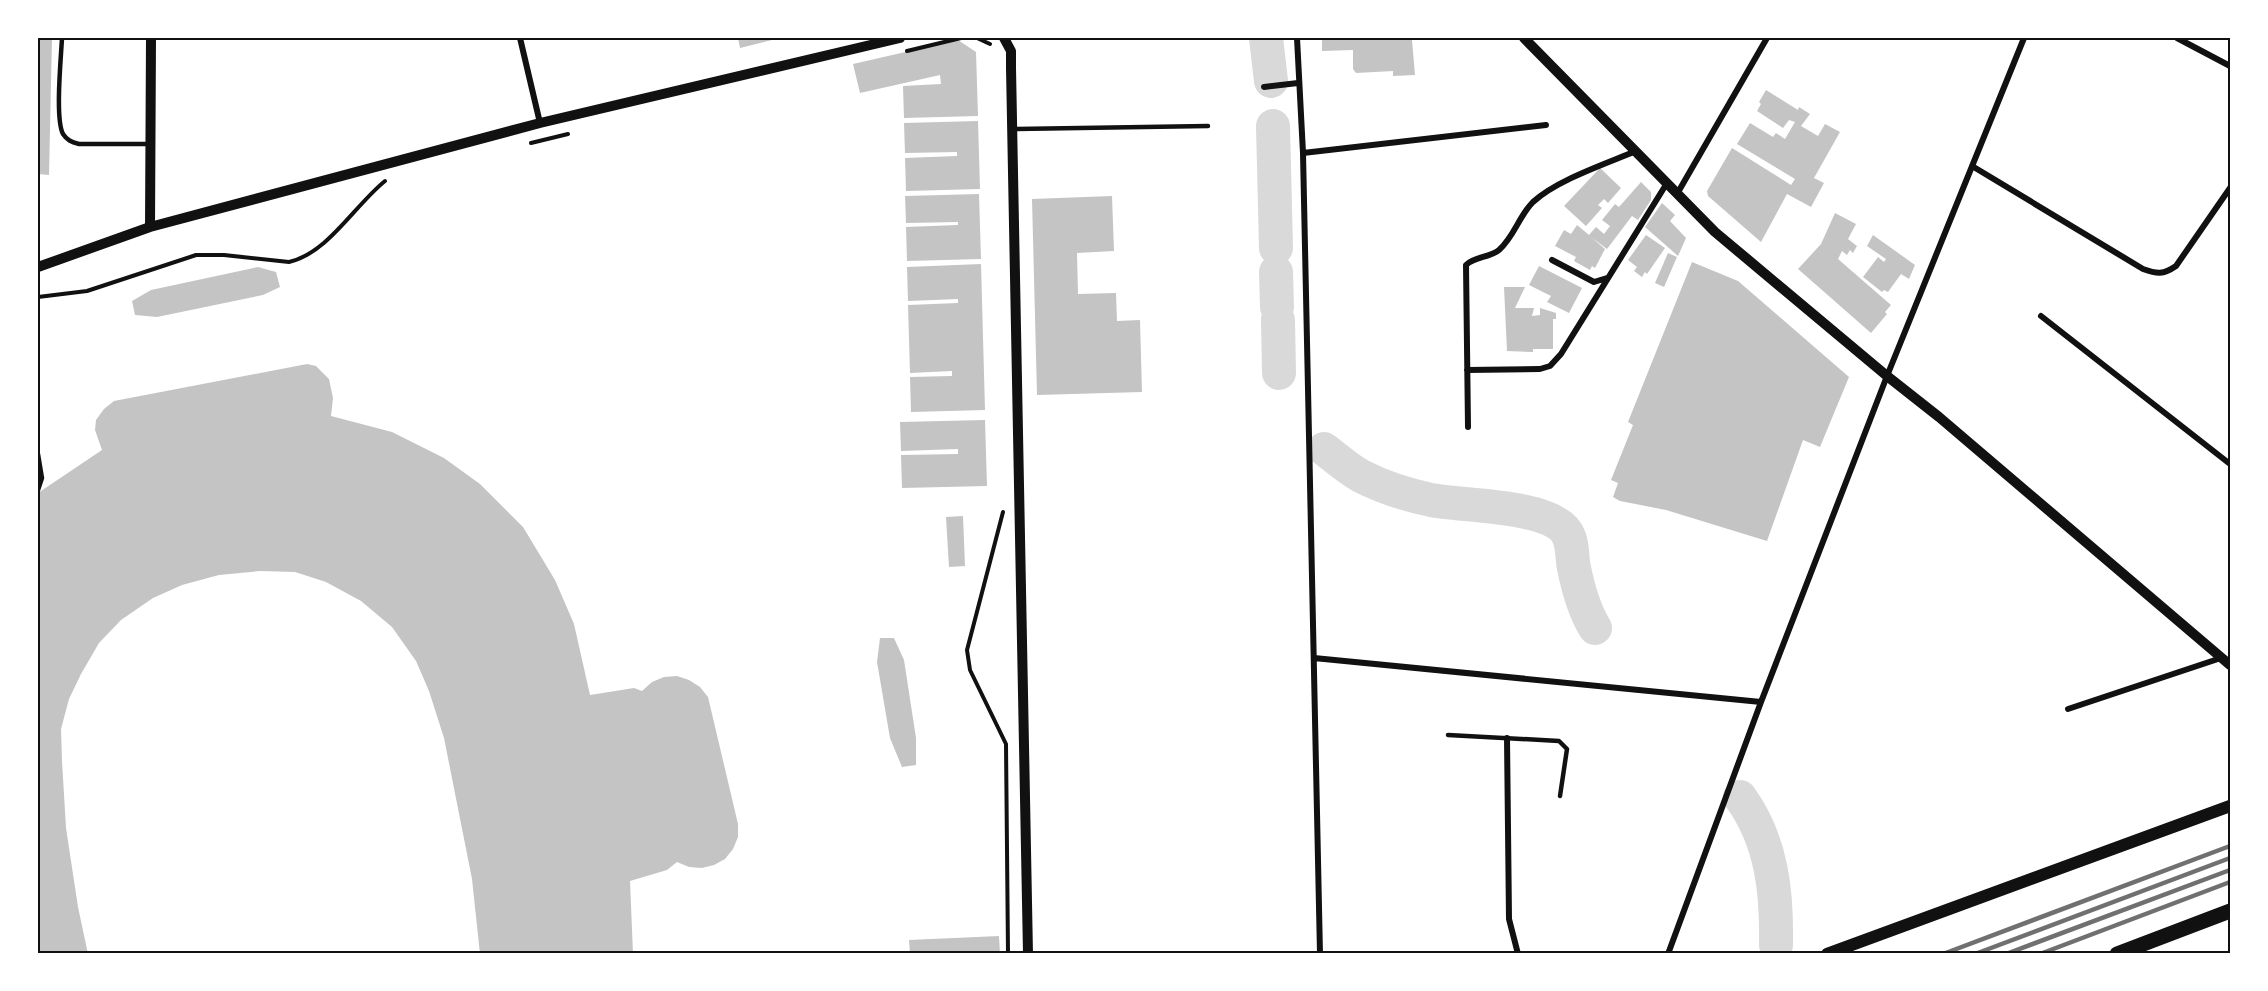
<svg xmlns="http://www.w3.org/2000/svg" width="2268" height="991" font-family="Arial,sans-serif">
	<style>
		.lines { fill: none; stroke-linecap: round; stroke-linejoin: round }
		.river { stroke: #d9d9d9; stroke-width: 34 }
		.building { fill: #c4c4c4 }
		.path { stroke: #111; stroke-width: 4 }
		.service { stroke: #111; stroke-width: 4.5 }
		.minor { stroke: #111; stroke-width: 6 }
		.tertiary { stroke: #111; stroke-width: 10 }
		.secondary { stroke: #111; stroke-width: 12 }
		.primary { stroke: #111; stroke-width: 15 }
		.rail { stroke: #707070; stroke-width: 4.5 }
		.neatline { fill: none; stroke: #111; stroke-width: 2 }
	</style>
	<rect width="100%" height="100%" fill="#fff"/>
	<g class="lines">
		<path class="river" d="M1266,38L1271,81
			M1273,126L1276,248
			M1276,272L1277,307
			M1278,320L1279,373
			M1324,449C1336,458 1348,469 1361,476C1382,487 1408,495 1431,500C1462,506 1542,505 1564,529C1574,540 1571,554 1574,568C1578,588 1584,610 1595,628
			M1740,797C1772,841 1777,892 1776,945"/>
	</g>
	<path class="building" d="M38,38H52L49,175L38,174Z
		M738,38H780L740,48Z
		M1322,38H1424V39L1412,40L1415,75L1393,76V71L1356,73L1353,69V50L1322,51Z
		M958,40L976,52L978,116L904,118L903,86L941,84L940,75L860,93L853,64Z
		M1766,90L1798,110L1799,107L1810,114L1801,126L1818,136L1825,124L1840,132L1814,178L1824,183L1811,207L1787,194L1761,242L1708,196L1707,191L1732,148L1791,185L1795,179L1737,144L1750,123L1773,137L1776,133L1785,139L1795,122L1789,120L1783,128L1757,111L1761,104L1759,102Z
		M978,121L980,189L906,191L905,158L957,156V152L905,153L904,123Z
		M1600,168L1621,188L1608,203L1604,199L1598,205L1602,208L1586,226L1564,206Z
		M1641,182L1651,192V200L1638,220L1632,216L1607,249L1591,237L1605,249L1595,268L1592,266L1590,270L1574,261L1576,257L1555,246L1564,230L1571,234L1577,225L1589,235L1596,227L1604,234L1610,226L1602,220L1615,204L1619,207Z
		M979,194L981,259L907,261L906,227L958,225V222L906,223L905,196Z
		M1112,196L1114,251L1077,253L1078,294L1116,293L1117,321L1140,320L1142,392L1037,395L1032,199Z
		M1662,203L1675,215L1670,221L1686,238L1678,256L1645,227Z
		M1835,213L1856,224L1848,239L1857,246L1853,253L1850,250L1847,255L1842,251L1838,259L1891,305L1885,312L1887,314L1871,333L1798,269L1821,244Z
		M1646,235L1665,248L1647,274L1645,272L1642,277L1634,271L1637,267L1628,260Z
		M1873,235L1915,265L1909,279L1901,274L1888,292L1884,290L1882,292L1863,277L1878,257L1884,262L1886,259L1867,246Z
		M1668,253L1677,257L1664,287L1655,283Z
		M1692,262L1738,281L1849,377L1820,447L1803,440L1767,541L1666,510L1620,501L1613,497L1618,483L1611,480L1633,425L1628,422Z
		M981,264L985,410L911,412L910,377L952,376V371L910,373L908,305L958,303V299L908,301L907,267Z
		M1539,266L1582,288L1569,313L1547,302L1551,296L1529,285Z
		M258,267L276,272L280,287L263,295L157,317L135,315L132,301L151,290Z
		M1504,287H1525L1515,308H1534L1532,316L1540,315V308L1556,313V319H1553V349H1533V352L1507,351Z
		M307,364L316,366L329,379L333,398L331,416L392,432L444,458L480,484L523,527L555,580L574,624L590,695L634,688L642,691L652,682L664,677L677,676L689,680L700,687L708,697L738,824V837L733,849L725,859L714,865L702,868L689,867L677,862L667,870L630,881L633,954H480L472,879L444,738L429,691L416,661L392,627L361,601L326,582L295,572L260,571L219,575L182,585L153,598L121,620L99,643L81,674L69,699L61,729L62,761L66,828L78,907L88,954H38V493L102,450L95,430L96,420L104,409L114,401Z
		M985,420L987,486L902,488L901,455L958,454V449L901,451L900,422Z
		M963,516L965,566L949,567L946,517Z
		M880,638H894L904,660L916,738V765L902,767L890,738L877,662Z
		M999,936L1000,954H910L909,940Z"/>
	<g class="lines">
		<path class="path" d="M977,38L990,44
			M907,51L961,38
			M531,143L568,134
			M38,297L87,291L196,255H224L289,262C328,253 354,206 385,181
			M1003,512L967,650L970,670L1006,744L1008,954"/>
		<path class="service" d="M62,38C61,58 55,119 63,134C67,140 71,142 79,144H150
			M1012,129L1208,126
			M38,454L42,478L38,490
			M1448,735L1559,741L1567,749L1560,796"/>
		<path class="minor" d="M520,38L540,123
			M1297,38L1303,153L1320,954
			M2177,38L2230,66
			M1264,87L1298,83
			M1303,153L1546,125
			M1972,166L2143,269C2157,274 2163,275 2176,266L2230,188
			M1677,194L1767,38
			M1552,260L1594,282L1607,278
			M2041,316L2230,464
			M1467,370L1540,369L1550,366L1561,354L1667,183
			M1468,427L1466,265C1475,256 1489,258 1499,250C1514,237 1519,216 1533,202C1557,180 1605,164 1636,151
			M1314,658L1761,702
			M2068,709L2221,658
			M1507,738L1509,919L1518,954
			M1668,954L1761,702L1887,376L2024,38"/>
		<path class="tertiary" d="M1004,38L1011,51V68L1028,954
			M1524,38L1715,232L1887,376L1939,417L2230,665
			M150,227L151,38
			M38,267L150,227L540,123L900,38"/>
		<path class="secondary" d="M1827,954L2230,806"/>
		<path class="primary" d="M2117,954L2230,911"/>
		<path class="rail" d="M1943,954L2230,846
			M1975,954L2230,858
			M2006,954L2230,870
			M2040,954L2230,882"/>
	</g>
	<rect width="2268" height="991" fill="none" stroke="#ffffff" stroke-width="78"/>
	<rect x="39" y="39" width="2190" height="913" class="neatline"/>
</svg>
